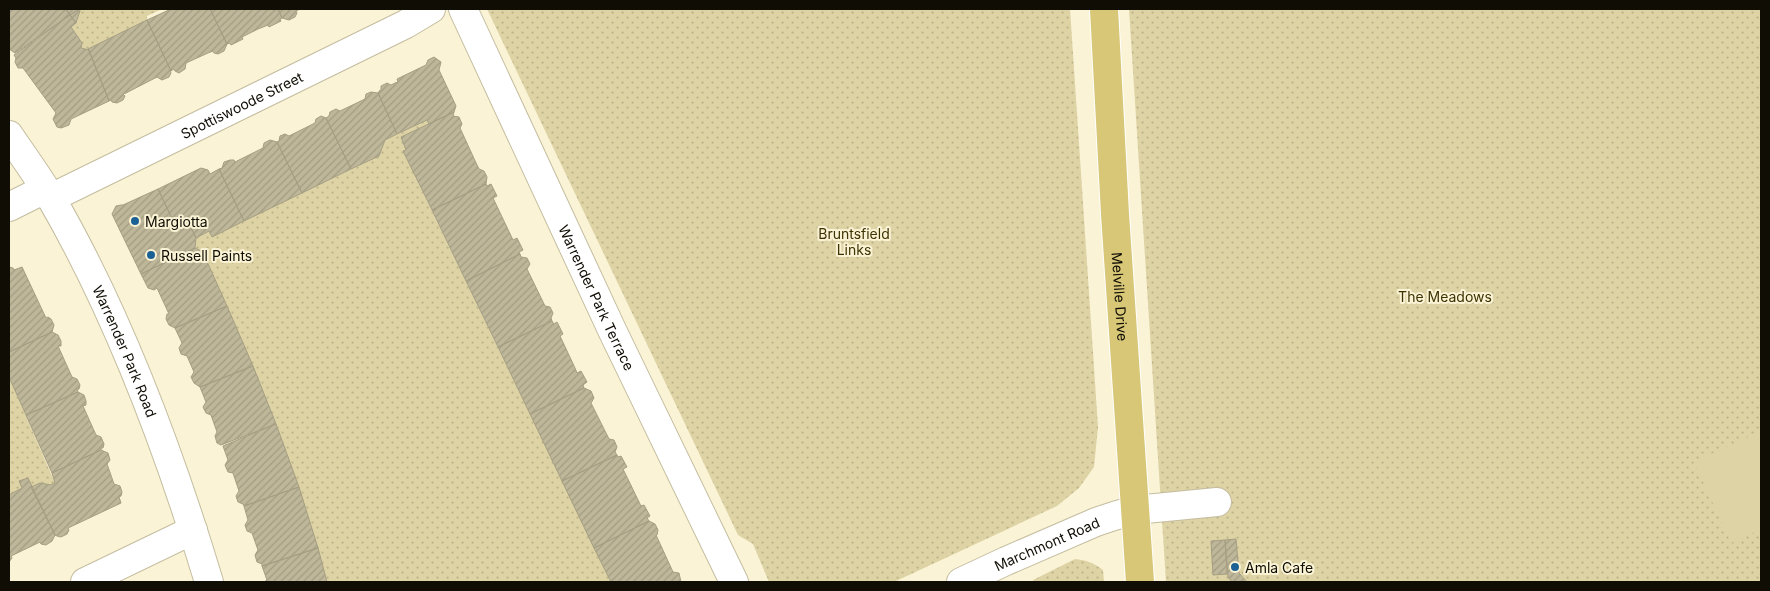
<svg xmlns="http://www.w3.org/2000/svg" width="1770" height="591" font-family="Inter,sans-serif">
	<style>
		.green { fill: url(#green-dots) }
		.pitch { fill: #ded3a4 }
		.building { fill: url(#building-hatch); stroke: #a59e82 }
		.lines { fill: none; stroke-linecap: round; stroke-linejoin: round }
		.minor-casing { stroke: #c4bda0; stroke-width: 30 }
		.major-casing { stroke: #fff; stroke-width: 30 }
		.minor { stroke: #fff; stroke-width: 28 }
		.major { stroke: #d8c776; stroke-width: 28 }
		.poi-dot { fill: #1b6195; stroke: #faf3d5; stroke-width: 2 }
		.labels { text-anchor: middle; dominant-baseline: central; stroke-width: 4; stroke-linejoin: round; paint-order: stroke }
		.street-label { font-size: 14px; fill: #0f0d04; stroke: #faf3d5 }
		.poi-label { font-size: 14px; fill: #0f0d04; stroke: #faf3d5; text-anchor: start }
		.park-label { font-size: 14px; fill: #3e3302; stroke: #faf3d5 }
	</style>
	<defs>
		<pattern id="green-dots" width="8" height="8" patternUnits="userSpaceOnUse" patternTransform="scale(1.25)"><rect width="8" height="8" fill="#ded3a4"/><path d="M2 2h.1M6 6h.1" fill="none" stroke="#bdb48c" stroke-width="1.8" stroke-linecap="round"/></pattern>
		<pattern id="building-hatch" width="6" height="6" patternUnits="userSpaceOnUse" patternTransform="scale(1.25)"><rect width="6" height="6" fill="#beb79a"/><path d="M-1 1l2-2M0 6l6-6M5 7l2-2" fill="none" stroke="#a29c83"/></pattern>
	</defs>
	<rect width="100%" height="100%" fill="#faf3d5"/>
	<path class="green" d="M79,9H162L147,16V20L89,49V50L81,48L82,43L71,27L77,22L80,11Z
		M487,9H1070L1098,427L1094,467L1079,488L1057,506L894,582H769L753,544L738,535Z
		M1129,9H1761V582H1166Z
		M427,120L429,124L401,137L406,150L403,151L611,582H327C297,470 252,364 205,257L202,256L201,251L195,248L196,238L209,231L212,236L379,156L385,140Z
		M9,377L55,483L51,485L40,483L31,487L22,488L9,495Z
		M1075,559C1086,560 1094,563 1103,570L1104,582H1034L1033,580Z"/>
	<path class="pitch" d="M1761,431V529L1731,543L1694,462Z"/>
	<path class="building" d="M9,9H66L70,15L15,53L9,49Z
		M67,9H79L70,15L66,10Z
		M79,9L80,11L76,23L70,15Z
		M171,9H210L227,44L224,51L218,54L214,53L213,51L208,53L186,63L185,69L179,73L175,71L174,69L171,71L147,20Z
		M210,9H278L282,18L280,19L281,21L269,27L268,25L258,29L242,37L243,39L231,45L230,43L227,44Z
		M278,9H300L296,11L297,13L295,17L289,20L282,18Z
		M70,15L76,23L71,27L82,43L81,48L89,50L109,101L71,119L69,125L61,128L57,127L53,119L56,113L23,68H18L15,62L16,58L14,55Z
		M147,20L171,71H170L171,73L169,77L162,80L157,77L126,93L123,94L125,96L123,100L117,103L112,102L111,100L109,101L88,49Z
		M434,57L441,62L439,70L456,106L454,112L429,124L427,120L397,134L378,93L379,92V91L381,90V86L387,83L391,85L395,83L398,82L397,79L426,65L428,60Z
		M371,92L378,93L397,134L385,140L379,156L351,169L326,118L329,116L330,112L336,109L340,111L365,99L366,94Z
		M454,112L453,116L459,117L462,124L460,128L477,165L479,169L484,171L487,177L486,184L432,210L403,151L406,150L401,137Z
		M321,116L326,118L351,169L302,193L277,142L279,141L280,136L285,134L289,136L315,123L316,119Z
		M270,140L277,142L302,193L244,221L219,169L222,168L224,162L230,160H234L235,162L263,148L264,143Z
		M201,168L208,170L210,174L219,169L244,221L212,237L209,231L196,238L188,222L176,227L158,189Z
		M486,184L487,186L491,184L497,196L493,198L513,240L517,238L523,250L519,252L520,254L466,281L432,210Z
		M158,189L176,227L188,222L196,238L195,248L141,274L112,214L116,206L121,205H123Z
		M195,248L201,251L202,256L205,257L227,306L175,328L169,325L166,319L167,314H169L157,288L154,290L148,288L141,274Z
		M520,254L521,257L527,258L530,264L527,269L545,306L550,307L553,313L551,318L552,321L498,347L466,281Z
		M9,267L13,268L14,270L22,267L46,318L48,317L51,319L54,325L52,332L9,352Z
		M227,306L253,366L200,387L194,383L191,377L194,372L187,356L181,354L179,348L182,343L175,328Z
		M552,321L554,324L557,322L563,334L560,336L575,368L577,373L581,371L587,382L583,385L584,388L530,414L498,347Z
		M52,332L58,335L61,341V346H58L72,377L77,379L80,385L79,389L77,390L78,392L26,415L9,377V352Z
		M253,366L276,424L221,445L217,443L215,436L217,432L211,415L206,413L203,407L206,402L200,387Z
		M584,388L591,391L594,398L591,403L609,439L614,440L617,447L615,452L617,455L562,481L530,414Z
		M78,392L84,395L86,401V405L83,406L96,435L101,437L104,444L103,448H101V450L52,473L26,415Z
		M276,424L299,487L244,506L243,504L238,502L236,496L239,491L233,473L228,472L225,465L228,460L223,446Z
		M101,450L108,453L110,460L107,464L114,484L120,486L122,492L121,496L119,497L121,503L68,528L69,530L67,534L61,537L57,536L55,535L31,487L40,483L51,485L55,483L52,473Z
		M617,455L618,457L621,456L627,467L623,469L641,506L644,505L650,516L647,518L649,521L594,548L562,481Z
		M28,478L55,535L52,541L46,545L41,544L40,542L11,556L12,558L9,562V495L22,488L19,481Z
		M299,487L318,548L262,566V564L257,562L255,555L258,550L252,533L247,531L245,525L248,520L244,506Z
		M649,521L655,524L658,530L657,535H656L673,572L679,573L681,582H611L594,548Z
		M1236,539L1239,573L1247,582H1232L1228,577L1225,540Z
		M1225,540L1227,574L1213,575L1211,541Z
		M318,548L327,582H264L267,580L262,566Z"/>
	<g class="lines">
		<g class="minor-casing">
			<g id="minor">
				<path id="s1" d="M463,9L612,330L734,582"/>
				<path id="s2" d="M9,135C23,156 38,176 51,198C119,315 170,453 209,582"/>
				<path id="s3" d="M51,198L406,24L431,9"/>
				<path d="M9,207L45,189"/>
				<path d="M85,582L193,530"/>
				<path id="s4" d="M961,582L1006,561L1096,522L1114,516L1135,510L1217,502"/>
			</g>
		</g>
		<g class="major-casing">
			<g id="major">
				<path id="s5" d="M1104,9L1115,214L1140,582"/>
			</g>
		</g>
		<use href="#minor" class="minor"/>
		<use href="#major" class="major"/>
	</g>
	<g class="poi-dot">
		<circle cx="135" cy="221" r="5"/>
		<circle cx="151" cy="255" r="5"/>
		<circle cx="1235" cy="567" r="5"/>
	</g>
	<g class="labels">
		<g class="street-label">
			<text stroke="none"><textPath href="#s3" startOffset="212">Spottiswoode Street</textPath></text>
			<text stroke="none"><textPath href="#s5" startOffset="288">Melville Drive</textPath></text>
			<text stroke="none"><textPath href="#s1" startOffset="318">Warrender Park Terrace</textPath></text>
			<text stroke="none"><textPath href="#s2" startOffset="246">Warrender Park Road</textPath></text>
			<text stroke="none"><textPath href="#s4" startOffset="94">Marchmont Road</textPath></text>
		</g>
		<g class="poi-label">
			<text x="145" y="221">Margiotta</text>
			<text x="161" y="255">Russell Paints</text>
			<text x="1245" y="567">Amla Cafe</text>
		</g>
		<g class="park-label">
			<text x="854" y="233">Bruntsfield<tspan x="854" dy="16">Links</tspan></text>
			<text x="1445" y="296">The Meadows</text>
		</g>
	</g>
	<rect width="1770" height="591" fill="none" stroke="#0f0d04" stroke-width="20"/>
</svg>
